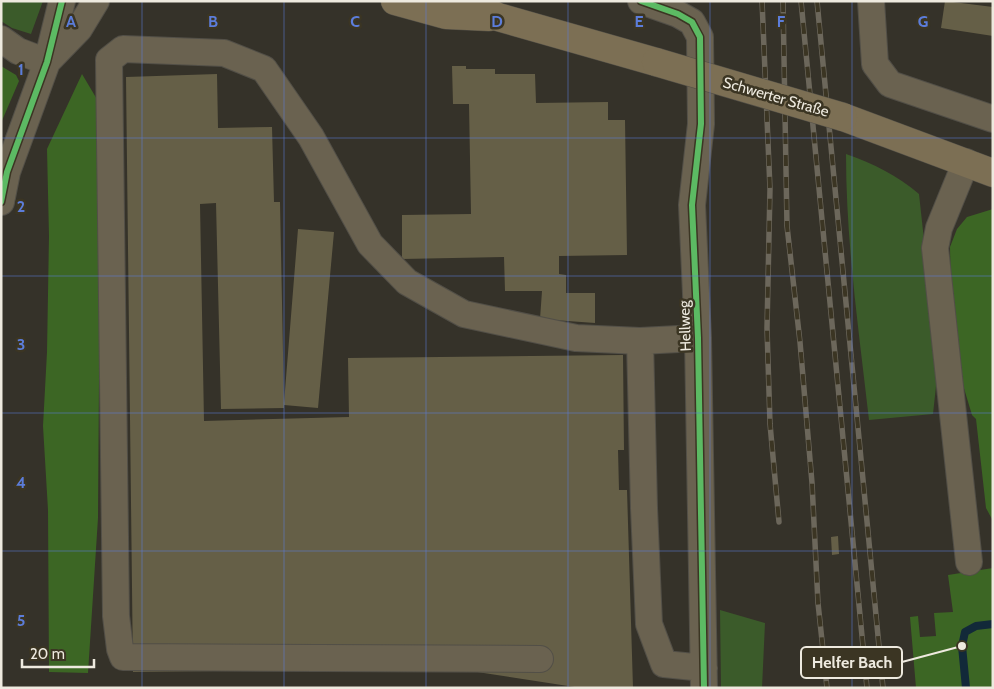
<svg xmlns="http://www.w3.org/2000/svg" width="994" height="689" font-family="Cabin,sans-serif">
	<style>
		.green { fill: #3b5b2a }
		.forest { fill: #3c6624 }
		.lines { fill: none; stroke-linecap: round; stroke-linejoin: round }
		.stream { stroke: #122939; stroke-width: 8 }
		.building { fill: #655f47 }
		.minor-casing { stroke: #524f47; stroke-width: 28 }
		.major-casing { stroke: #524f47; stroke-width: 29 }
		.minor { stroke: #6a6250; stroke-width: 26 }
		.major { stroke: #7c6f54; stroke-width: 28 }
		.rail-casing { stroke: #6c675b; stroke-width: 5.5 }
		.rail { stroke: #3b3523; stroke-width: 4; stroke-dasharray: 11; stroke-linecap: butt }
		.major-bridge-casing { stroke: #524f47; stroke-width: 29; stroke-linecap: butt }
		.major-bridge { stroke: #7c6f54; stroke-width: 28 }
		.cycleway-casing { stroke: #3b3523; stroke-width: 9 }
		.cycleway { stroke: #5cba63; stroke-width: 6 }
		.grid { fill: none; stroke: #5c7dda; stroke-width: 1; stroke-opacity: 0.55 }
		.labels { text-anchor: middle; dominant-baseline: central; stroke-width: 5; stroke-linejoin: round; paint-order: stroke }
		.street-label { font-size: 15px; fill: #eeeadf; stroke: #3b3523 }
		.grid-label { font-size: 16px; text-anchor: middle; font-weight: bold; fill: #5c7dda; stroke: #3b3523; stroke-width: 5; stroke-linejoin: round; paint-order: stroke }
		.leader { fill: none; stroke: #eeeadf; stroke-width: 2 }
		.callout-dot { fill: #eeeadf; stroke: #3b3523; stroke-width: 2 }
		.callout { fill: #3b3523; stroke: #eeeadf; stroke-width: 2 }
		.callout-label { font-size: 16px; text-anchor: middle; font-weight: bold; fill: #eeeadf }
	</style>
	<rect width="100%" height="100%" fill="#353229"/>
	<path class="green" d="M1,1H43L31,34L12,28L1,21Z
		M846,154C874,164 897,175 919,194L938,368L933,414L869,420C859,332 846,243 846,154Z
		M720,610L765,623L762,688H721Z"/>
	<path class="forest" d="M1,66L16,75L19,81L1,123Z
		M82,74L101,106L98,518L88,673L49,672L48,510L43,426L47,352L49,236L47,149Z
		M993,209V521L986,508L976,419L972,415L963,385L957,381L951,300L950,247L957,229L967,217Z
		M993,568V688H916L910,617L918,616L920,637L936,636L934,613L953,612L948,575Z"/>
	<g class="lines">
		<path class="stream" d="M966,688L962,646L965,632L976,626L993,624"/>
	</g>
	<path class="building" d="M945,1L993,7V36L941,28Z
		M452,66H466V69H495V74H535L536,103L608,102V120H625L627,255L559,256V274L566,275V293H595V323L540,319L542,291H505L504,257L402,259V215L471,214L469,104H453Z
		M217,74L218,128L272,127L274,202H280L284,403L298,229L334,232L318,408L284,405V408L221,409L216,203L200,204L204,421L349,417L348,358L623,355L624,450H618L619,490H627L633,688H581L451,668L133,672L126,77Z
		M838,536L839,554L832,555L831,537Z"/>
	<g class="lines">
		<g class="minor-casing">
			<path id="minor" d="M641,1L678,14L692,22L700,37L701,124L692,205L698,338L704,688
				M871,1L875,64L890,84L993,119
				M1,39L18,51L47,62
				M47,62L79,29L96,1
				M966,162L939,228L935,248L969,562
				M1,202L7,172L47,62L62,1
				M640,341L644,508L649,624L664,664L704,668
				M540,659L123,657L120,649L116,616L109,60L123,49L224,53L264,69L311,137L370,244L407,282L464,314L576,338L640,341L698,338"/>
		</g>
		<g class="major-casing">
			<path id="major" d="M395,1L446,15L489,17
				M464,1L498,17L656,62
				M843,117L993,173"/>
		</g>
		<use href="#minor" class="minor"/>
		<use href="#major" class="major"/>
		<g class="rail-casing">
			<path id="rail" d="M762,1L770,189L767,328L770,424L779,522
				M783,1L787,226L800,342L812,483L818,603L827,688
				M801,1L867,688
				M817,1L883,688"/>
		</g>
		<use href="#rail" class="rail"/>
		<g class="major-bridge-casing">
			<path id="major-bridge" d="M656,62L843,117"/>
		</g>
		<use href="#major-bridge" class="major-bridge"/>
		<g class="cycleway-casing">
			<path id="cycleway" d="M641,1L678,14L692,22L700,37L701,124L692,205L698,338L704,688
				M1,202L7,172L47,62L62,1"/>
		</g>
		<use href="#cycleway" class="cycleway"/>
	</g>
	<path class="grid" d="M142,1V688M284,1V688M426,1V688M568,1V688M710,1V688M852,1V688M1,138H993M1,276H993M1,413H993M1,551H993"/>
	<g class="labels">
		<g class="street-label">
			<text transform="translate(776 97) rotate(16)">Schwerter Straße</text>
			<text transform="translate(685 326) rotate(-92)">Hellweg</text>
		</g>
	</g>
	<g class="grid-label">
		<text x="71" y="27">A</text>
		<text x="213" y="27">B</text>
		<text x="355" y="27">C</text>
		<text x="497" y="27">D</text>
		<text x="639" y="27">E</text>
		<text x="781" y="27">F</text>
		<text x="923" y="27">G</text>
		<text x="21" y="75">1</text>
		<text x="21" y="212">2</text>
		<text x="21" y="350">3</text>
		<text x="21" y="488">4</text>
		<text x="21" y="626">5</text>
	</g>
	<path class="leader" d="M962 646L902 662"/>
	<circle class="callout-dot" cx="962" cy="646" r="5"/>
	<rect class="callout" x="801" y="647" width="101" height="31" rx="5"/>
	<g class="callout-label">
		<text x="852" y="668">Helfer Bach</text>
	</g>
	<rect width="994" height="689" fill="none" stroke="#eeeadf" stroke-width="5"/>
	<path d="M22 659v8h72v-8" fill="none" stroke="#eeeadf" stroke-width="2.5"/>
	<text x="30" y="659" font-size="15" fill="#eeeadf" stroke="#3b3523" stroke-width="4" paint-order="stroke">20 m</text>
</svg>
